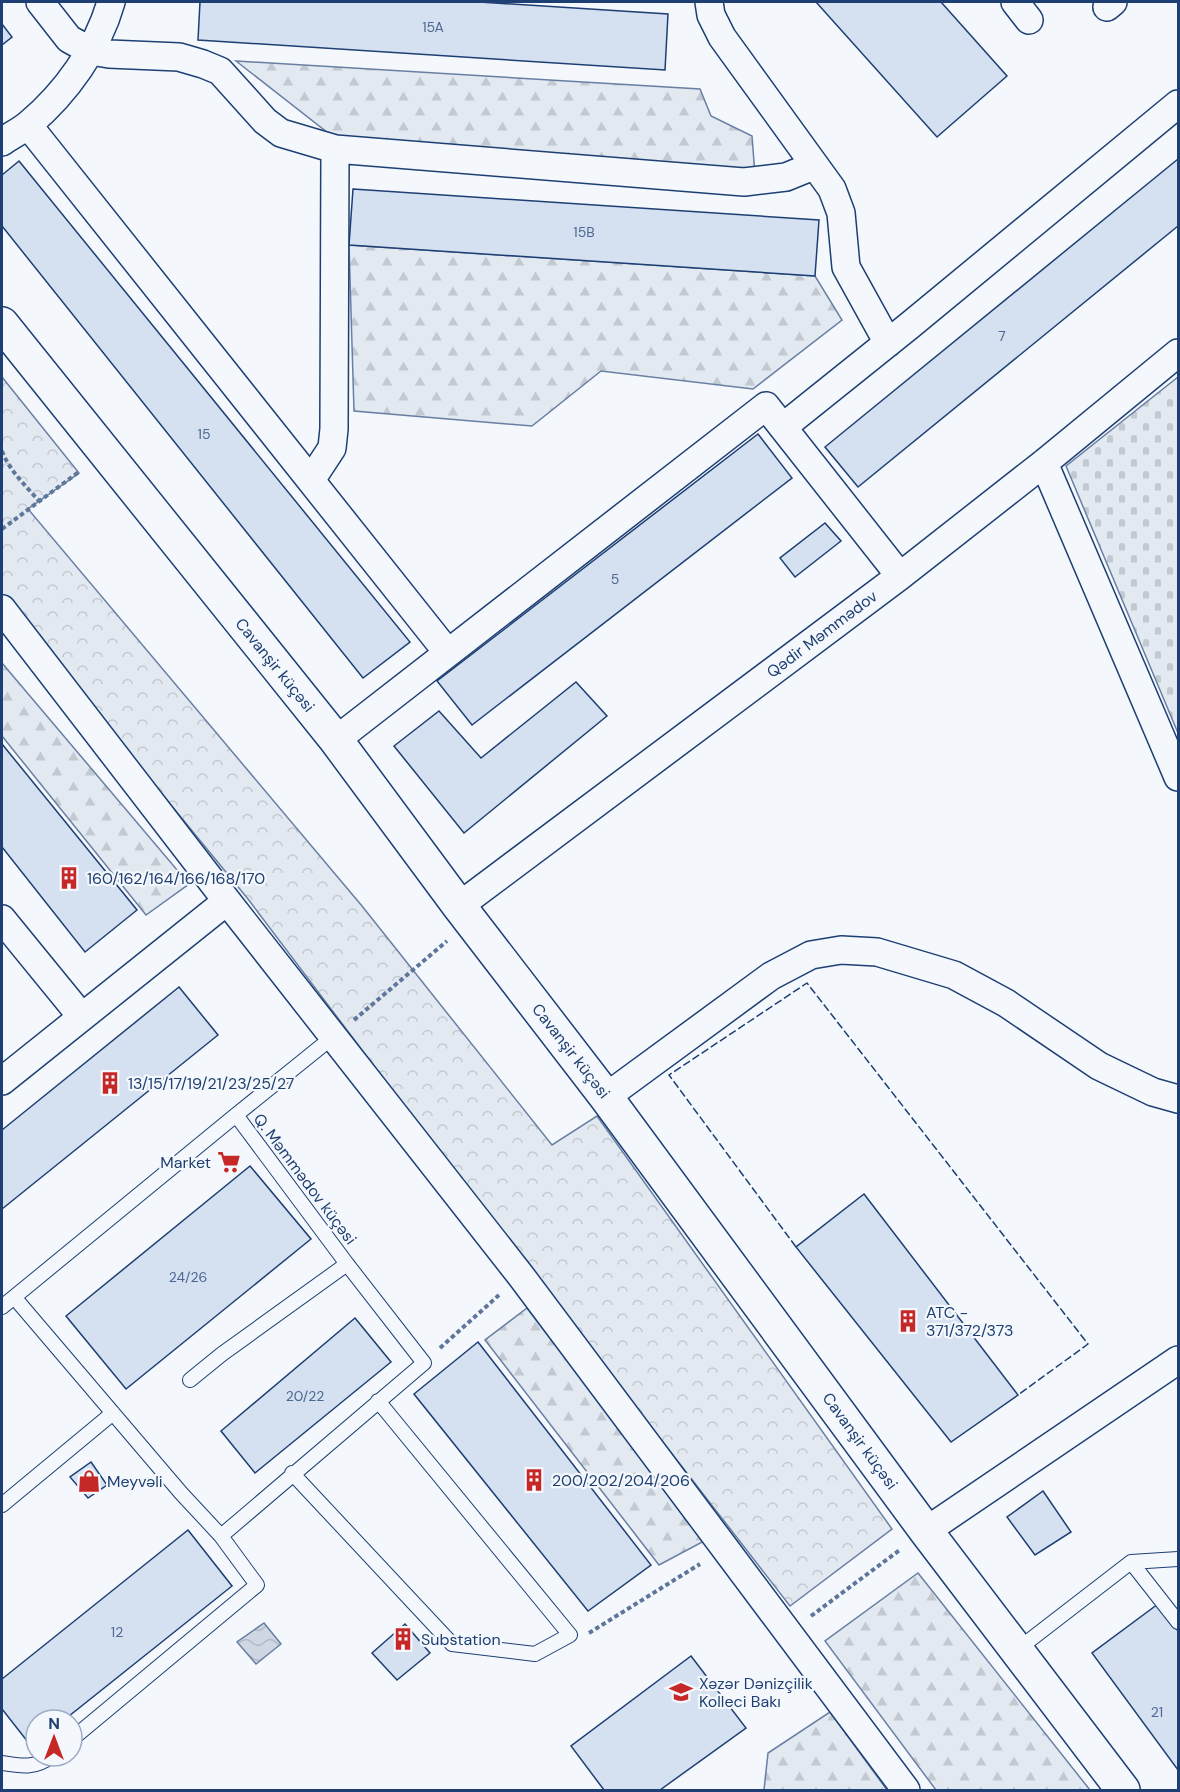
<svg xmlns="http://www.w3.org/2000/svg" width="1180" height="1792" font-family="'DM Sans',sans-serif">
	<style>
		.forest { fill: url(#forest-firs); stroke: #687fa3; stroke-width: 1.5 }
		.cemetery { fill: url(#cemetery-stones); stroke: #687fa3; stroke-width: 1.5 }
		.park { fill: url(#park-crowns); stroke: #687fa3; stroke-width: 1.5 }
		.water { fill: url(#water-waves); stroke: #687fa3; stroke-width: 1.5 }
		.building { fill: #d5e0f0; stroke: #1d3f73; stroke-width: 1.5 }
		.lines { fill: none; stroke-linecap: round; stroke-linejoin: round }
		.service-casing { stroke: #1d3f73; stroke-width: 16 }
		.minor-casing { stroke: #1d3f73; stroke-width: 30 }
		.tertiary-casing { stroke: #1d3f73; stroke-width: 36 }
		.path { stroke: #5e769c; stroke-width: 4; stroke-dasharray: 4.5 3; stroke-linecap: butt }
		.service { stroke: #f4f7fb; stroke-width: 14 }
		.minor { stroke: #f4f7fb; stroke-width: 27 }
		.tertiary { stroke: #f4f7fb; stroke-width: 33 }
		.fence { stroke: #1d3f73; stroke-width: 1.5; stroke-dasharray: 8 3; stroke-linecap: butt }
		.labels { text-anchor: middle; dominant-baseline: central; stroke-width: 4.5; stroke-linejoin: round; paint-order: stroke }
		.number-label { font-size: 14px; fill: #4b6792 }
		.street-label { font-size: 16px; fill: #1d3f73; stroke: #f4f7fb }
		.poi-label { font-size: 16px; fill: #1d3f73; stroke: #f4f7fb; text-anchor: start }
	</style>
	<defs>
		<pattern id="forest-firs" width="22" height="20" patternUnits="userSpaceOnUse" patternTransform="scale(1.5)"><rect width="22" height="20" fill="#e3e9f0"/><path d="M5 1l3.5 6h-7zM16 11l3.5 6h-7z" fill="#c2c9d1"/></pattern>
		<pattern id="cemetery-stones" width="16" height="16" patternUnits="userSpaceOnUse" patternTransform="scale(1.5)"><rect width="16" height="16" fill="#e3e9f0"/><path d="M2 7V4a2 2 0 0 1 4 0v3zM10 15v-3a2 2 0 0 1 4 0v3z" fill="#c2c9d1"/></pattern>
		<pattern id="park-crowns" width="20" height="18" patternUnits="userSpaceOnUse" patternTransform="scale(1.5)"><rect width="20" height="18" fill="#e3e9f0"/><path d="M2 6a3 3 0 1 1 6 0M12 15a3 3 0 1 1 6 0" fill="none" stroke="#c2c9d1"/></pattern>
		<pattern id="water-waves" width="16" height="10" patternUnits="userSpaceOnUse" patternTransform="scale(1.5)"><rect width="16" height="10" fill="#cfd7e4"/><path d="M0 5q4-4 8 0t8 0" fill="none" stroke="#b1bac7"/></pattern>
	</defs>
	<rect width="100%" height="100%" fill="#f4f7fb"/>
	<path class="forest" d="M236,61L700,89L711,116L752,136L755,175L332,136Z
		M349,245L815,276L842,320L753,389L601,371L532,426L354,411Z
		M2,663L189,884L146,915L2,736Z
		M527,1308L706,1540L659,1565L485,1340Z
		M918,1573L1090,1790H936L825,1641Z
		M830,1712L887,1790H764L768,1753Z"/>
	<path class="cemetery" d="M1178,377V733L1066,466Z"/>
	<path class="park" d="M2,377L79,473L28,509L362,906L552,1145L597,1116L892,1529L790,1606L479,1205L248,899L2,599Z"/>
	<path class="water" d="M264,1623L281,1644L256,1664L237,1642Z"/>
	<path class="building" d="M200,2H479L668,14L665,70L198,40Z
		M816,2H941L1007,76L937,137Z
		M2,24L12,37L2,45Z
		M1178,159V226L858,487L825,447Z
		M19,161L410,642L363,678L2,226V175Z
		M353,189L819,220L815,276L349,245Z
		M758,434L792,478L472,725L437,681Z
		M825,523L841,541L795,577L780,558Z
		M576,682L607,716L464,833L394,746L439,711L481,758Z
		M2,744L137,910L85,952L2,847Z
		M179,987L218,1035L2,1209V1130Z
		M250,1166L311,1239L126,1389L66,1316Z
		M864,1194L1018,1395L951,1442L796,1247Z
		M355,1318L391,1362L255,1473L221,1431Z
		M478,1342L651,1565L588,1611L414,1394Z
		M91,1462L107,1485L88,1498L70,1477Z
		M1043,1491L1071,1532L1035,1555L1007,1517Z
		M188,1530L232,1586L64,1720H36V1742L31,1746L2,1709V1679Z
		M1158,1604L1178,1631V1770L1092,1653Z
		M405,1624L430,1653L397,1680L372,1653Z
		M691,1656L746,1728L660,1790H604L571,1746Z"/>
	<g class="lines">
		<g class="service-casing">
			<path id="service" d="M236,1115L334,1036
				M14,1297L181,1493L221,1536L424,1363L347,1264
				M2,1307L236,1115L347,1264L222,1354L190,1380
				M292,1473L452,1644L535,1654L570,1635L378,1401
				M2,1505L113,1413
				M1131,1562L1178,1622
				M1017,1650L1131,1562L1178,1559
				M72,1739L257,1585L221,1536
				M2,1763C20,1766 36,1769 51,1756"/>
		</g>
		<g class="minor-casing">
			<path id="minor" d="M40,2L69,39L91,51L109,54L179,57L203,64L220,71L265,121L281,133L335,149L744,182L786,177L813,166
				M709,2L711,15L722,37L832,189L841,213L846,267L888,343
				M1015,2L1029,20
				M1107,7L1113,2
				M28,125L448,653
				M2,142C10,136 21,131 29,124C66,93 98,48 111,2
				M783,427L909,326L1178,104
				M1044,463L1178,777
				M311,480L332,448L334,429L335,149
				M2,609L227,901L521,1276L906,1790
				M336,740L766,406L900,576
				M459,906L900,576L1044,463L1178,353
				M2,919L82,1017
				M2,1081L227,901
				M606,1097L771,976L811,955L841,950L877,952L954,975L1006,1003L1099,1066L1153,1092L1178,1099
				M926,1531L1178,1360"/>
		</g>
		<g class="tertiary-casing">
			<path id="tertiary" d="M2,324L336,740L459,906L606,1097L926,1531L1123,1790"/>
		</g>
		<path class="path" d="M2,451C9,470 25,485 39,501
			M2,529L80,471
			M354,1020L447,941
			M440,1348L499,1295
			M811,1616L901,1549
			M589,1633L700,1564"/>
		<use href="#service" class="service"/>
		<use href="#minor" class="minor"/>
		<use href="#tertiary" class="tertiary"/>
		<path class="fence" d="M796,1247L669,1075L807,983L1088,1344L1018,1395"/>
	</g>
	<defs>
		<g id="building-bare" transform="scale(1.8)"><path d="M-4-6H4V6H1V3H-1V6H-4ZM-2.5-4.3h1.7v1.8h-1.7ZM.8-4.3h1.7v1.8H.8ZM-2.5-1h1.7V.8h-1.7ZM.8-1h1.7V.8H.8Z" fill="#c62828" stroke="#f4f7fb" stroke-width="2.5" paint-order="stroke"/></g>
		<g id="supermarket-bare" transform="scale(1.8)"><path d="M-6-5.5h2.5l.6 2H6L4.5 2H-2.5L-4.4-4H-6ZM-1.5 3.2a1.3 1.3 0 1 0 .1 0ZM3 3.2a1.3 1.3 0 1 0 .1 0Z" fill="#c62828" stroke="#f4f7fb" stroke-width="2.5" paint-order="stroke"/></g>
		<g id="shop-bare" transform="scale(1.8)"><path d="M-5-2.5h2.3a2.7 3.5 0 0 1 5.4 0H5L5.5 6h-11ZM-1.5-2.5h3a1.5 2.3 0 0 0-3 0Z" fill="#c62828" stroke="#f4f7fb" stroke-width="2.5" paint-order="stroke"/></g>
		<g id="university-bare" transform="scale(1.8)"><path d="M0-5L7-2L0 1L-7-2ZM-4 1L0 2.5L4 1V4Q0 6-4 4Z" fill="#c62828" stroke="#f4f7fb" stroke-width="2.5" paint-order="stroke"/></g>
	</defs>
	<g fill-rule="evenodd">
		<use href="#building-bare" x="69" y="878"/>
		<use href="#building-bare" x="110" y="1083"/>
		<use href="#supermarket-bare" x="229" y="1162"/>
		<use href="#building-bare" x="908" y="1321"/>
		<use href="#building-bare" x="534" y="1480"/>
		<use href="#shop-bare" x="89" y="1481"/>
		<use href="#building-bare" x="403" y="1639"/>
		<use href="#university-bare" x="681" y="1692"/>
	</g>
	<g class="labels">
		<g class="number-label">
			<text x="433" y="27">15A</text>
			<text x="584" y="232">15B</text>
			<text x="1002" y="336">7</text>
			<text x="204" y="434">15</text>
			<text x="615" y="579">5</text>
			<text x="188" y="1277">24/26</text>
			<text x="305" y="1396">20/22</text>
			<text x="117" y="1632">12</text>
			<text x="1157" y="1712">21</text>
		</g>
		<g class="street-label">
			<text transform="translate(822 634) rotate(-37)">Qədir Məmmədov</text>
			<text transform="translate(275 665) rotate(51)">Cavanşir küçəsi</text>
			<text transform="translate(571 1051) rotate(52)">Cavanşir küçəsi</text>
			<text transform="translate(305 1179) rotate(53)">Q. Məmmədov küçəsi</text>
			<text transform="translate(860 1441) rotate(54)">Cavanşir küçəsi</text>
		</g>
		<g class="poi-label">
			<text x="87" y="878">160/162/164/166/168/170</text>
			<text x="128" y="1083">13/15/17/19/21/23/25/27</text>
			<text x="211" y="1162" text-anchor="end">Market</text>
			<text x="926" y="1312">ATC -<tspan x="926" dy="18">371/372/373</tspan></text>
			<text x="552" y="1480">200/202/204/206</text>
			<text x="107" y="1481">Meyvəli</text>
			<text x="421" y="1639">Substation</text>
			<text x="699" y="1683">Xəzər Dənizçilik<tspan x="699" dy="18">Kolleci Bakı</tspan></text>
		</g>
	</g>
	<rect width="1180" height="1792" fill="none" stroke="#1d3f73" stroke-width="6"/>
	<g transform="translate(54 1738)"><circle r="28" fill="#f4f7fb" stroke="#9eadc5" stroke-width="1.5"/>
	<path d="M0-4.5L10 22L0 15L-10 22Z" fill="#c62828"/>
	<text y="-9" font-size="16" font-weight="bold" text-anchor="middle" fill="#1d3f73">N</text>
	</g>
</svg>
